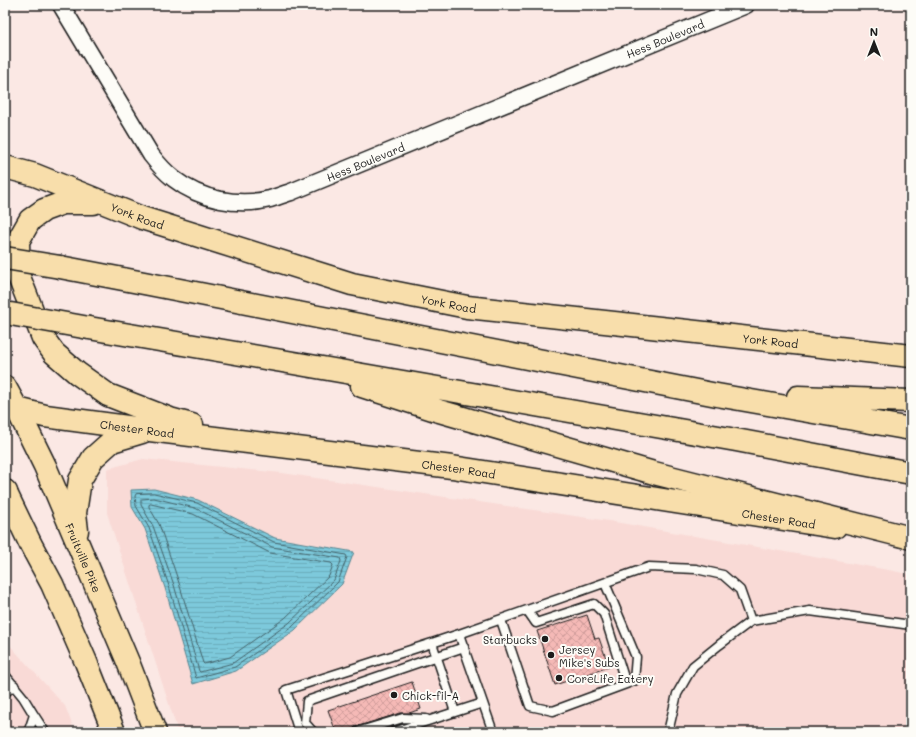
<svg xmlns="http://www.w3.org/2000/svg" width="916" height="737" font-family="Mali,sans-serif">
	<style>
		.built { fill: #f9dad6 }
		.water { fill: url(#water-rules); stroke: #56848f }
		.lines { fill: none; stroke-linecap: round; stroke-linejoin: round }
		.shore { stroke: #436168; stroke-width: 1 }
		.building { fill: url(#building-cross-hatch); stroke: #1c1c1c }
		.service-casing { stroke: #1c1c1c; stroke-width: 11 }
		.minor-casing { stroke: #1c1c1c; stroke-width: 19 }
		.primary-casing { stroke: #1c1c1c; stroke-width: 25 }
		.motorway-casing { stroke: #1c1c1c; stroke-width: 25 }
		.service { stroke: #fdfcf7; stroke-width: 8 }
		.minor { stroke: #fdfcf7; stroke-width: 16 }
		.primary { stroke: #f8deab; stroke-width: 22 }
		.motorway { stroke: #f8deab; stroke-width: 22 }
		.motorway-bridge-casing { stroke: #1c1c1c; stroke-width: 25; stroke-linecap: butt }
		.motorway-bridge { stroke: #f8deab; stroke-width: 22 }
		.poi-dot { fill: #1c1c1c; stroke: #fdfcf7; stroke-width: 1.5 }
		.labels { text-anchor: middle; dominant-baseline: central; stroke-width: 4; stroke-linejoin: round; paint-order: stroke }
		.street-label { font-size: 11px; fill: #1c1c1c; stroke: #fdfcf7 }
		.poi-label { font-size: 11px; fill: #1c1c1c; stroke: #fdfcf7; text-anchor: start }
	</style>
	<defs>
		<pattern id="water-rules" width="6" height="5" patternUnits="userSpaceOnUse"><rect width="6" height="5" fill="#7dc9db"/><path d="M0 2.5h6" fill="none" stroke="#6bacbb"/></pattern>
		<pattern id="building-cross-hatch" width="8" height="8" patternUnits="userSpaceOnUse"><rect width="8" height="8" fill="#f5b9b6"/><path d="M0 0l8 8M0 8l8-8" fill="none" stroke="#d19e9c"/></pattern>
	</defs>
	<rect width="100%" height="100%" fill="#fbe8e4"/>
	<filter id="ink" filterUnits="userSpaceOnUse"><feTurbulence type="fractalNoise" baseFrequency=".025" numOctaves="2"/><feDisplacementMap in="SourceGraphic" scale="8" xChannelSelector="R" yChannelSelector="G"/><feConvolveMatrix kernelMatrix="1 2 1 2 8 2 1 2 1" color-interpolation-filters="sRGB"/></filter>
	<g filter="url(#ink)">
		<path class="built" d="M143,459L282,473L609,521L894,571L911,575V732H178L107,513V469Z
			M5,640L65,706L75,732H5Z"/>
		<path class="water" d="M154,489L198,500L275,538L354,552L342,584L295,630L236,671L193,684L165,588L145,529L132,507L131,490Z"/>
		<g class="lines">
			<path class="shore" d="M154,493L197,503L274,542L346,555L347,557L338,582L292,627L235,667L196,678L169,586L149,528L136,506L135,496L136,494Z
				M142,499L154,498L195,508L272,547L340,558L341,561L334,580L289,623L233,663L200,672L199,671L174,585L153,526L141,505V500Z
				M151,504L193,514L270,553L331,563L333,565L329,576L285,618L230,657L204,664L203,663L179,583L159,524L149,507V505Z"/>
		</g>
		<path class="building" d="M587,615L595,639L599,638L609,667L555,685L537,631Z
			M412,682L421,709L409,713H401L355,727L353,729L352,732H336L328,710Z"/>
		<g class="lines">
			<g class="service-casing">
				<path id="service" d="M527,610L536,623L594,604L604,614L626,684
					M501,620L530,706L553,711L634,681L636,657L605,583
					M459,634L493,732
					M432,643L459,634L649,567L696,569L723,575L740,590L751,621
					M5,675L23,697L34,715L29,730L27,732
					M5,693L14,685
					M455,712L483,703
					M34,715L45,732
					M299,732L286,690L432,643L455,712L394,732
					M313,732L305,723L307,701L464,647
					M357,732L403,718L426,719
					M668,732L677,694L693,666L719,645L751,621L810,611L911,625"/>
			</g>
			<g class="minor-casing">
				<g id="minor">
					<path id="s1" d="M61,5L151,155C158,164 165,172 174,179C201,200 238,207 270,199C277,197 284,194 291,192L746,5"/>
				</g>
			</g>
			<g class="primary-casing">
				<g id="primary">
					<path id="s2" d="M5,167L35,175L142,218L352,284L467,307L669,329L911,356"/>
					<path d="M93,203H63L44,210L30,220L18,241L19,277L43,338L54,353L77,373L108,395L170,419L192,425"/>
					<path id="s3" d="M5,387L17,409L45,466L128,662L155,732"/>
					<path id="s4" d="M5,407L17,409L45,416L150,430L452,467L835,527"/>
					<path d="M5,491L31,545L52,584L86,662L114,732"/>
					<path d="M77,531L75,513L80,480L93,458L112,441L142,432"/>
				</g>
			</g>
			<g class="motorway-casing">
				<path id="motorway" d="M60,267L144,283L717,395L911,429
					M89,328L282,361L455,391L736,440L911,473
					M362,386L439,411L654,473L911,538
					M798,397L911,401
					M5,491L6,492"/>
			</g>
			<use href="#service" class="service"/>
			<use href="#minor" class="minor"/>
			<use href="#primary" class="primary"/>
			<use href="#motorway" class="motorway"/>
			<g class="motorway-bridge-casing">
				<path id="motorway-bridge" d="M5,258L60,267
					M5,313L89,328"/>
			</g>
			<use href="#motorway-bridge" class="motorway-bridge"/>
		</g>
	</g>
	<g class="poi-dot">
		<circle cx="545" cy="639" r="4"/>
		<circle cx="551" cy="655" r="4"/>
		<circle cx="559" cy="678" r="4"/>
		<circle cx="394" cy="695" r="4"/>
	</g>
	<g class="labels">
		<g class="street-label">
			<text stroke="none"><textPath href="#s1" startOffset="736">Hess Boulevard</textPath></text>
			<text stroke="none"><textPath href="#s1" startOffset="412">Hess Boulevard</textPath></text>
			<text stroke="none"><textPath href="#s2" startOffset="141">York Road</textPath></text>
			<text stroke="none"><textPath href="#s2" startOffset="465">York Road</textPath></text>
			<text stroke="none"><textPath href="#s2" startOffset="789">York Road</textPath></text>
			<text stroke="none"><textPath href="#s4" startOffset="134">Chester Road</textPath></text>
			<text stroke="none"><textPath href="#s4" startOffset="458">Chester Road</textPath></text>
			<text stroke="none"><textPath href="#s4" startOffset="782">Chester Road</textPath></text>
			<text stroke="none"><textPath href="#s3" startOffset="188">Fruitville Pike</textPath></text>
		</g>
		<g class="poi-label">
			<text x="537" y="639" text-anchor="end">Starbucks</text>
			<text x="559" y="649">Jersey<tspan x="559" dy="13">Mike's Subs</tspan></text>
			<text x="567" y="678">CoreLife Eatery</text>
			<text x="402" y="695">Chick-fil-A</text>
		</g>
	</g>
	<rect width="916" height="737" fill="none" stroke="#fdfcf7" stroke-width="20"/>
	<rect x="10" y="10" width="896" height="717" fill="none" stroke="#1c1c1c" stroke-width="1.5" filter="url(#ink)"/>
	<g transform="translate(874 42)" stroke="#fdfcf7" stroke-width="3" paint-order="stroke">
	<path d="M0-3L7 15L0 10L-7 15Z" fill="#1c1c1c"/>
	<text y="-6" font-size="11" font-weight="bold" text-anchor="middle" fill="#1c1c1c">N</text>
	</g>
</svg>
